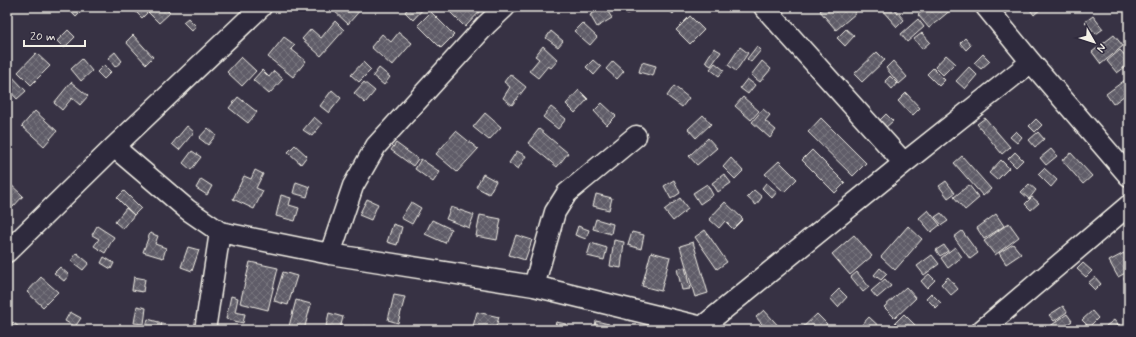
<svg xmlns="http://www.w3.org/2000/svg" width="1136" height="337" font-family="Mynerve,sans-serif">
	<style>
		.building { fill: url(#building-cross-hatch); stroke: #f4f1e8 }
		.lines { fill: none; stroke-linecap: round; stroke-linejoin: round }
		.minor-casing { stroke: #f4f1e8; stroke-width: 23 }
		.minor { stroke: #2f2a3d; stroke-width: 20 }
	</style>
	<defs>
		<pattern id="building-cross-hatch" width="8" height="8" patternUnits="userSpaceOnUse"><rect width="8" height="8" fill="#5f5c67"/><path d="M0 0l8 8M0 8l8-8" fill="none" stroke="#77747d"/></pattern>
	</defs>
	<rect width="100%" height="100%" fill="#373244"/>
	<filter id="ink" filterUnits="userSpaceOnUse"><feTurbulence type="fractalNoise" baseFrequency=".025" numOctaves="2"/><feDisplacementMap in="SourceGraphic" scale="8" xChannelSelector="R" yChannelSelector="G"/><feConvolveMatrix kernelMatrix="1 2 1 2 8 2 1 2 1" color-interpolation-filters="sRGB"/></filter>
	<g filter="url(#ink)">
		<path class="building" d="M71,7H81L83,10L76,17L69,10Z
			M137,7H164L170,13L159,23L148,12L142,18L134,10Z
			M332,7H362V8L348,24L331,8Z
			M409,7H425L413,20L405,12Z
			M445,7H484L465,27Z
			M603,7H605L612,18L597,27L590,15Z
			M624,7H635L636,11L626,14Z
			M665,7H678L673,14Z
			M824,7H851L856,13L836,30L820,11Z
			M883,7H893L904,20L897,27L881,9Z
			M927,7H951L952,9L929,28L918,15Z
			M1028,7H1043L1034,15Z
			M431,12L454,35L441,48L418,25Z
			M690,16L704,30L690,44L676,30Z
			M1093,16L1103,29L1096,34L1085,22Z
			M188,18L196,26L192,31L183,22Z
			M918,19L924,27L907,42L901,34Z
			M335,21L344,30L321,56L302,39L311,29L321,38Z
			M582,23L597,37L590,45L574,31Z
			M846,29L854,36L845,46L837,38Z
			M68,30L75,37L64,48L57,41Z
			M551,31L563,41L558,47L546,38Z
			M399,32L412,43L392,66L371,47L382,34L391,42Z
			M922,33L930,42L922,49L914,39Z
			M133,35L153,57L146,64L126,42Z
			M1114,35L1123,46L1101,64L1092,52Z
			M284,37L295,45L291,49L306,61L293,77L268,57Z
			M965,38L971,45L966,50L960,43Z
			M543,46L558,60L551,68L548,66L538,78L529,71L539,59L535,56Z
			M757,46L761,50L751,62L747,59Z
			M740,47L748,53L736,71L728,65Z
			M714,48L721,52L711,66L705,62Z
			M1120,50L1129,60V64L1117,73L1107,61Z
			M115,52L122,61L115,67L108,58Z
			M877,52L885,60L862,82L854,74Z
			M36,53L50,66L31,85L18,72Z
			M983,54L990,61L981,69L974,63Z
			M946,55L955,63L943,75L935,67Z
			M241,57L256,71L242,86L227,72Z
			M82,59L92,71L81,81L71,69Z
			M593,60L601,67L594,75L586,67Z
			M613,61L624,71L617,79L606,69Z
			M762,61L771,69L760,82L751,75Z
			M893,61L907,77L899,84L886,68Z
			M363,62L371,70L359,82L351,75Z
			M642,62L656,66L653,76L639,72Z
			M715,63L724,70L719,76L710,69Z
			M104,65L111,72L104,79L97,72Z
			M969,67L977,75L965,89L956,81Z
			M379,68L390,77L384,85L373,76Z
			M933,68L945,80L939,86L927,74Z
			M262,70L269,77L274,71L283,79L269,94L253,80Z
			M7,71L26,91L17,99L7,88Z
			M510,74L526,87L512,105L503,98L510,87L504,82Z
			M890,76L897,83L892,89L885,81Z
			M1129,77V92L1113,104L1106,94Z
			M747,79L755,85L748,94L740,88Z
			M71,82L88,96L80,105L72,98L62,110L54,103Z
			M364,82L375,91L365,103L354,93Z
			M674,86L689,98L682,107L667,96Z
			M332,90L341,98L329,113L320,106Z
			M579,90L588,99L575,113L566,104Z
			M906,93L920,108L912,116L898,101Z
			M238,97L257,112L248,123L229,108Z
			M743,97L759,111L751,120L735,106Z
			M602,103L616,116L607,125L594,111Z
			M551,107L566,119L558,129L543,117Z
			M763,109L770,115L765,121L776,130L770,138L752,122Z
			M35,111L57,131L44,146L22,126Z
			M485,113L501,127L489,140L473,127Z
			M886,114L893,121L885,128L879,121Z
			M703,115L711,124L696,138L688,129Z
			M314,117L322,124L312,136L303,130Z
			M821,118L866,163L853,176L808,132Z
			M985,118L1010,147L1002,154L977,124Z
			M1036,119L1042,125L1035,132L1029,126Z
			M187,126L194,132L179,150L172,144Z
			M208,128L216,135L208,145L199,138Z
			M539,129L568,153L557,167L528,143Z
			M456,131L478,149L457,172L436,154Z
			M1016,131L1022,137L1017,143L1010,137Z
			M1038,132L1044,139L1035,147L1029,140Z
			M708,138L717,148L697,165L689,156Z
			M396,143L418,159L413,166L391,150Z
			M295,145L307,156L301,164L288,152Z
			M1051,149L1057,156L1046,165L1040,158Z
			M812,150L845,183L835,193L802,160Z
			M192,151L201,157L191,170L183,163Z
			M517,151L526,156L518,169L509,163Z
			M1015,152L1023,160L1016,167L1008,159Z
			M1071,153L1092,176L1083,184L1062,160Z
			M962,156L991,189L983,196L954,163Z
			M731,158L743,171L735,179L723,167Z
			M421,159L440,172L433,182L415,169Z
			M1001,160L1009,168L997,180L989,173Z
			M779,161L797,179L784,192L765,174Z
			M7,162L12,167L7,172Z
			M1044,168L1057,180L1051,187L1038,174Z
			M255,170L263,174L256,188L263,191L254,209L233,199L244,176L251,179Z
			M483,174L496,181L489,194L476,187Z
			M724,174L731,183L718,192L712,183Z
			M201,179L212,186L207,195L196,188Z
			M674,180L680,193L671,199L664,186Z
			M7,181L23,196L13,207L7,201Z
			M946,181L955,193L948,198L939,186Z
			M296,182L310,187L307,197L293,193Z
			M766,183L777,192L772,198L762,188Z
			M707,184L713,195L700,204L693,193Z
			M1029,184L1036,190L1029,199L1021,192Z
			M969,185L979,198L965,210L954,197Z
			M754,190L762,197L756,205L747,197Z
			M124,191L141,208L134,215L117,198Z
			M596,194L612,198L609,210L593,206Z
			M281,195L291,198L289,205L299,208L295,221L276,216Z
			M1032,197L1039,203L1031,210L1025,204Z
			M680,198L688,209L673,221L664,210Z
			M367,199L378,204L371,220L359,215Z
			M411,202L421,208L412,224L401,218Z
			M725,202L743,219L733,229L725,221L719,228L709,219Z
			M451,207L474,215L469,228L446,219Z
			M126,208L134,215L123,229L115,222Z
			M928,210L940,225L931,232L919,218Z
			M941,213L948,221L942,225L935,217Z
			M996,214L1004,226L984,239L977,228Z
			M480,215L501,219L497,240L476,236Z
			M596,219L613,224L611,234L593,229Z
			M432,220L451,229L445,243L425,234Z
			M1009,223L1019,237L995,255L984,241Z
			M393,224L402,227L397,245L387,242Z
			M97,226L114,237L105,253L94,246L99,239L92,235Z
			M578,226L589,230L586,239L575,235Z
			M908,226L922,239L895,270L881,257Z
			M705,230L727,262L717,269L695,237Z
			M962,231L978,253L970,259L954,237Z
			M632,232L644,235L641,249L628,245Z
			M150,233L158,236L155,244L166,248L163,258L143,252Z
			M516,235L532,240L525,260L509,255Z
			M854,235L872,256L850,275L832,254Z
			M614,240L624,242L621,268L610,266Z
			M693,242L708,293L695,297L680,246Z
			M591,243L607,248L604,260L587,256Z
			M1013,244L1021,254L1006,264L999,253Z
			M944,245L948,251L940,256L936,250Z
			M188,247L199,250L192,271L181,267Z
			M955,247L962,257L948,268L941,258Z
			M651,252L670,257L661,291L642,286Z
			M77,253L89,263L83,270L71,261Z
			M1124,253L1129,263V271L1118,277L1109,261Z
			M932,255L939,264L924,275L917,266Z
			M104,257L114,263L111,269L101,263Z
			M250,262L278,268L268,310L240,303Z
			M1083,263L1092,271L1086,277L1077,269Z
			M60,267L69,275L64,281L54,273Z
			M685,267L690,289L682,290L677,269Z
			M880,268L887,274L881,280L874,275Z
			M283,272L297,276L288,305L274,301Z
			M857,272L869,287L863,292L851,277Z
			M929,274L935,280L927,288L921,281Z
			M1129,275V287L1124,278Z
			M41,277L58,292L43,307L27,292Z
			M134,277L145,279L143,292L132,290Z
			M948,277L958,289L951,295L941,284Z
			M1095,277L1101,284L1095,290L1088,283Z
			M885,279L891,286L877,298L871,291Z
			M906,287L916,298L895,318L884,307Z
			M839,289L847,297L838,307L830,298Z
			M931,293L941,303L936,308L926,298Z
			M394,295L405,297L398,323L388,320Z
			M231,296L238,298L235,312L245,314L243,323L226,319Z
			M296,300L311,304L304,330H288Z
			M137,306L146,308L144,324L134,323Z
			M1063,306L1067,312L1054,321L1049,315Z
			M764,310L782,330H767L756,317Z
			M1092,311L1098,318L1089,327L1082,320Z
			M70,312L81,318L75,327L65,321Z
			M477,312L499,317L495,330H472Z
			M329,313L343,317L340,329L326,326Z
			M817,314L827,324L821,330H800Z
			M904,314L915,325L911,330H902L895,323Z
			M1067,314L1072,321L1060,330H1045Z
			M869,317L883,330H857Z
			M148,319L162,323L160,330H145Z
			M1114,320L1118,325L1111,330H1109L1106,326Z
			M596,321L609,324L607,330H594Z
			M13,322L22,330H7Z
			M556,322L566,324L564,330L554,328Z
			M1119,324L1124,330H1113Z
			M364,326L381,329V330H363Z"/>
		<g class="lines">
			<g class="minor-casing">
				<path id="minor" d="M764,7L904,163
					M986,7L1031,62L1129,176
					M114,147L188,210L220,232L330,254L534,286L702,327L904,163L1031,62
					M7,252L114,147L261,7
					M330,254L353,186L376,146L486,25L505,7
					M534,286L555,212L567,193L636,136
					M205,330L220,232
					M982,330L1129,205"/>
			</g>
			<use href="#minor" class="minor"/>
		</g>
	</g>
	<rect width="1136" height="337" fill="none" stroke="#2f2a3d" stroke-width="24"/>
	<rect x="12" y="12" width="1112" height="313" fill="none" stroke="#f4f1e8" stroke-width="1.5" filter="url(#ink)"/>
	<g transform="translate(1094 42) rotate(129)" stroke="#2f2a3d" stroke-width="3" paint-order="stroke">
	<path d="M0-3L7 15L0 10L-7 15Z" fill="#f4f1e8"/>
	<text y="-6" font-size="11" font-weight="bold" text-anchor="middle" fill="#f4f1e8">N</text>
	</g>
	<path d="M24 40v6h61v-6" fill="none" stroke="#f4f1e8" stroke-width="2"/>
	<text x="30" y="40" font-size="12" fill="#f4f1e8" stroke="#2f2a3d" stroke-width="3" paint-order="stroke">20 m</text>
</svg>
